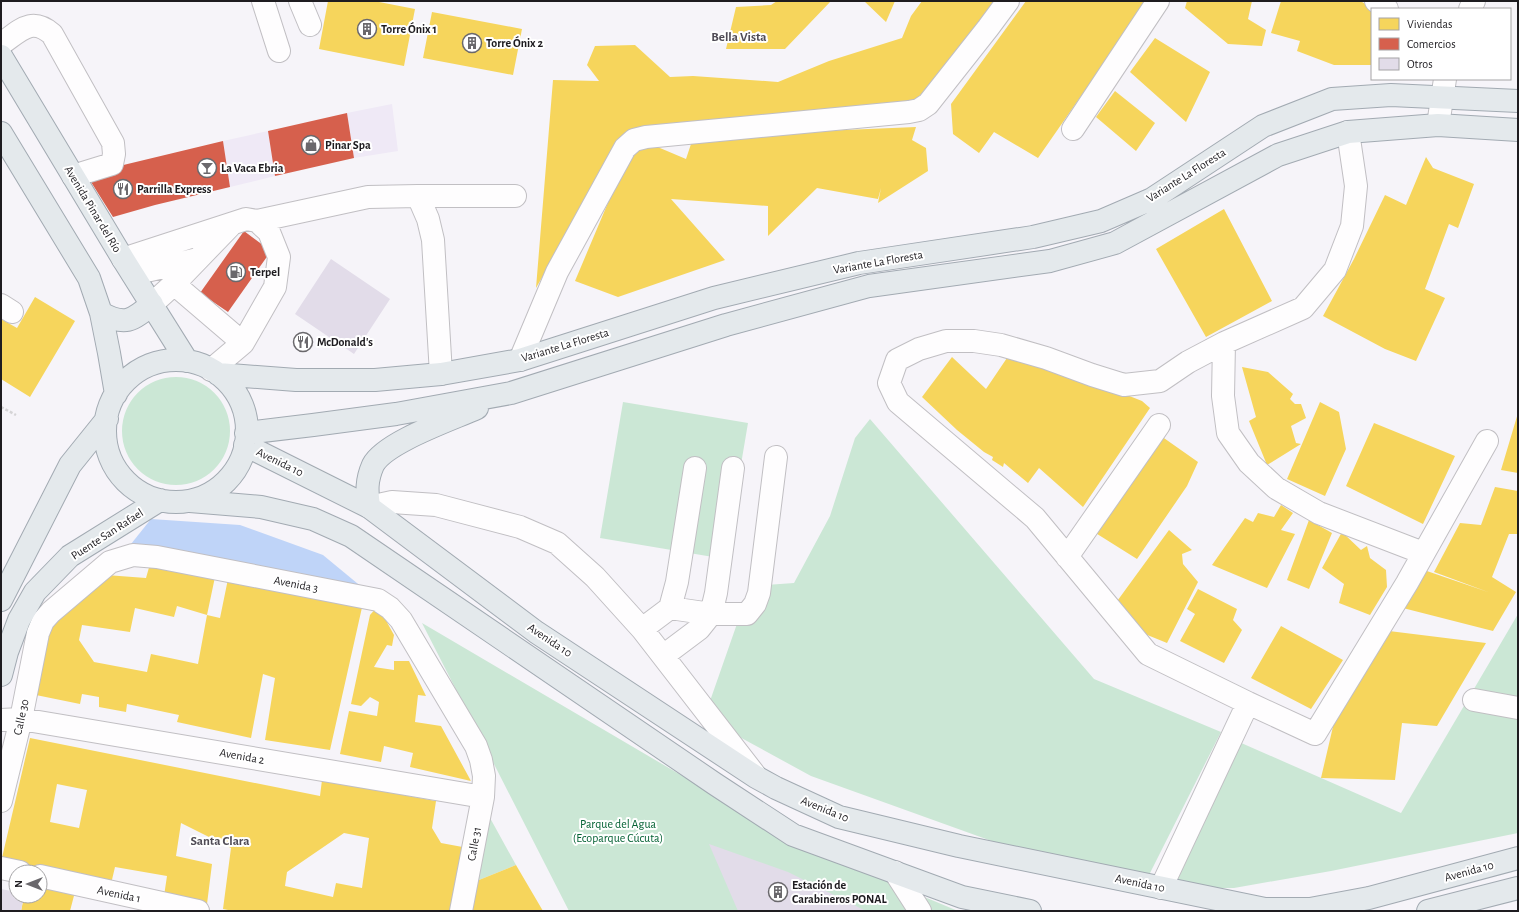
<svg xmlns="http://www.w3.org/2000/svg" width="1519" height="912" font-family="'Alegreya Sans',sans-serif">
	<style>
		.built { fill: #efe9f6 }
		.green { fill: #cbe7d5 }
		.water { fill: #bfd4f8 }
		.homes { fill: #f6d55c; fill-rule: evenodd }
		.shops { fill: #d6604d }
		.building { fill: #e2dce9 }
		.lines { fill: none; stroke-linecap: round; stroke-linejoin: round }
		.minor-casing { stroke: #c1bfc3; stroke-width: 24 }
		.major-casing { stroke: #a2aab2; stroke-width: 24 }
		.path { stroke: #d5d4d6; stroke-width: 2.5; stroke-dasharray: 3 2; stroke-linecap: butt }
		.minor { stroke: #fefdfe; stroke-width: 22 }
		.major { stroke: #e4e9ec; stroke-width: 22 }
		.labels { text-anchor: middle; dominant-baseline: central; stroke-width: 4; stroke-linejoin: round; paint-order: stroke }
		.poi-label { font-size: 12px; font-weight: bold; fill: #1e1c20; stroke: #fff; text-anchor: start }
		.street-label { font-size: 12px; fill: #1e1c20; stroke: #fff }
		.park-label { font-size: 12px; fill: #046234; stroke: #fff }
		.neighbourhood-label { font-size: 13px; font-weight: bold; fill: #4f4b55; stroke: #fff }
	</style>
	<rect width="100%" height="100%" fill="#f6f4f9"/>
	<path class="built" d="M392,104L398,151L354,158L347,113Z
		M268,131L275,176L230,187L223,141Z"/>
	<path class="green" d="M122 431a54 54 0 1 1 108 0a54 54 0 1 1-108 0Z
		M623,402L748,423L725,559L600,538Z
		M870,419L1094,679L1221,732L1147,879L1022,852L811,776L734,734L710,701L753,578L766,585L794,583L830,516L855,438Z
		M1518,614V833L1331,871L1234,888H1190L1175,880L1239,742L1401,813Z
		M422,623L800,845L958,911H569Z
		M484,807L516,865L479,880L472,877Z"/>
	<path class="water" d="M151,519L240,525L323,555L369,593L131,544Z"/>
	<path class="homes" d="M328,1H374L415,9L404,66L319,49Z
		M777,1H831L785,49H726L736,7L771,5Z
		M864,1H895L886,22Z
		M922,1H996L914,103L624,135L536,288L553,80L599,81L587,65L595,46L635,45L670,77L693,76L778,82L829,61L902,38L911,16Z
		M1026,1H1147L1038,158L994,132L979,153L953,134L951,104Z
		M1187,1H1252L1248,19L1266,30L1262,46L1228,44L1185,8Z
		M1281,1H1360L1364,3L1372,10V65H1334L1297,51L1300,41L1271,33Z
		M432,12L522,29L513,75L423,58Z
		M1155,38L1210,72L1186,122L1130,72Z
		M1115,91L1155,123L1136,151L1096,117Z
		M916,127L912,140L926,148L928,171L878,203L881,188L878,199L817,188L768,236V206L671,199L725,260L618,297L575,281L618,179L641,140L686,159L693,138L820,131Z
		M1426,157L1433,168L1474,184L1458,228L1449,224L1425,289L1445,298L1416,361L1385,349L1323,316L1354,259L1385,195L1406,205Z
		M1224,209L1272,301L1206,337L1156,249Z
		M35,297L75,321L30,397L1,379V319L17,328Z
		M1009,355L1094,382L1142,401L1150,408L1083,507L1039,468L1028,483L1004,463L1003,467L992,460L993,457L984,452L957,430L922,397L952,357L986,389Z
		M1242,367L1268,372L1293,394L1290,399L1295,404H1301L1306,418L1291,426L1296,443L1301,444L1267,465L1249,421L1256,417Z
		M1320,402L1339,412L1346,449L1325,496L1287,479Z
		M1518,413V473L1501,470Z
		M1374,423L1455,456L1423,524L1346,486Z
		M1161,436L1198,462L1187,486L1137,559L1094,532Z
		M1495,487L1518,491V534H1509L1492,577L1516,592L1493,631L1399,607L1421,569L1488,592L1434,572L1460,523L1481,525Z
		M1281,505L1293,513L1281,530L1295,534L1267,588L1212,565L1245,518L1253,522L1258,513L1274,517Z
		M1309,520L1332,533L1309,589L1287,580Z
		M1169,530L1192,550L1182,554L1183,564L1198,582L1167,643L1140,632L1115,604Z
		M1342,532L1361,550L1367,546L1370,558L1386,570L1387,587L1370,615L1339,603L1344,584L1322,568Z
		M150,564L215,577L207,615L177,606L174,617L135,608L130,632L82,625L79,640L94,662L147,672L151,654L198,664L207,615L220,618L228,579L363,603L330,750L265,740L275,678L263,674L251,738L177,722L179,715L127,704L126,712L99,707V697L82,694L80,704L31,694L43,628L106,575L146,578Z
		M1198,589L1237,609L1233,620L1242,630L1224,663L1180,641L1195,614L1187,609Z
		M378,606L394,635L392,646L387,645L374,667L394,670V661H409L426,696L418,695L415,722L441,726L471,781L410,767L413,753L384,746L381,762L340,754L349,711L377,716L379,702L370,697L361,706L351,704L370,615Z
		M1281,626L1343,660L1311,709L1251,678Z
		M1389,631L1486,643L1437,726L1402,723L1395,780L1321,778L1335,718Z
		M30,738L320,796L322,780L436,801L432,828L441,843L468,848L455,911H233L223,909L231,848L181,823L176,856L212,864L207,904L164,896L167,876L115,867L111,884L70,874L1,862ZM57,784L87,790L79,828L50,822ZM344,833L369,838L362,888L336,883L333,897L285,886L287,872Z
		M516,865L543,911H466L472,877L479,880Z
		M42,883L76,888L70,911H21L24,896H33L39,898Z"/>
	<path class="shops" d="M347,113L354,158L275,176L268,131Z
		M223,141L230,187L155,205L113,217L86,174Z
		M244,231L271,251L228,312L200,293Z"/>
	<path class="building" d="M331,259L390,299L354,354L295,314Z
		M709,844L788,872L866,911H738Z
		M1,889L16,892V896H24L21,911H1Z"/>
	<g class="lines">
		<g class="minor-casing">
			<path id="minor" d="M263,1L279,51
				M300,1L310,25
				M1376,1L1387,9
				M1470,9L1474,1
				M1,44C20,31 31,16 52,34L113,143L114,154L112,164L73,176
				M1438,125L1445,79
				M1073,129L1158,1
				M1348,132L1356,186L1352,226L1335,270L1303,308L1224,343L1188,362L1160,381L1124,385L1092,375L1046,358L1001,345L974,341H946L919,349L897,360L889,383L898,402L1035,518L1148,654L1248,703L1315,734L1407,583L1487,441
				M418,196H515
				M257,221L368,197L418,196L428,219L433,240L441,374
				M123,259L246,219L257,221L269,232L279,257L275,287L243,343L211,370
				M133,274L198,259
				M174,284L243,343
				M152,304L174,284L230,226
				M1,305L12,312
				M1224,343L1223,396L1228,433L1249,463L1276,488L1319,513L1423,553
				M520,360L557,272L625,148L634,140L646,137L909,112L919,110L928,104L988,28L1008,1
				M369,507L392,502L436,505L520,527L557,543L595,577L642,629L755,775
				M1067,557L1159,425
				M670,608L711,614H747L755,604L759,593L776,457
				M642,629L670,608L677,582L695,468
				M663,656L699,629L711,614L716,593L733,468
				M1474,700L1518,708
				M1,720L21,719L483,797
				M1,801L21,719L38,633L43,621L51,612L110,562L133,555L157,557L378,600L390,608L401,620L476,746L481,760L484,776L483,797L461,911
				M1,868L20,872
				M895,872L920,911
				M40,876L198,911
				M1161,888L1248,703"/>
		</g>
		<g class="major-casing">
			<path id="major" d="M1,56L123,259L187,361
				M1,133L89,278L101,313L109,353L116,394
				M101,313C125,326 132,321 152,304
				M105 431a71 71 0 1 1 142 0a71 71 0 1 1-142 0Z
				M218,374L296,380H375L441,374L520,360L714,298L859,263L1033,237L1101,221L1152,199L1263,126L1332,99L1391,95L1518,101
				M246,433L313,425L396,414L511,393L726,325L869,286L1050,261L1115,243L1278,155L1348,132L1438,125L1518,130
				M245,445L369,507L536,632L756,777L776,788L839,817L959,846L1265,909H1310L1369,898L1518,858
				M190,501L261,507L313,519L351,536L715,784L793,835L962,897L1030,911
				M369,507C367,491 366,481 373,465C385,442 453,419 477,408
				M1,600L70,465L107,419
				M1,675L7,652L19,620L35,592L70,556L160,500
				M1428,911L1518,888"/>
		</g>
		<path class="path" d="M1,407L16,415"/>
		<use href="#minor" class="minor"/>
		<use href="#major" class="major"/>
	</g>
	<defs>
		<g id="building-ring" transform="scale(1)"><circle r="9.5" fill="#fff" stroke="#6a686c" stroke-width="1.5"/><path d="M-4-6H4V6H1V3H-1V6H-4ZM-2.5-4.3h1.7v1.8h-1.7ZM.8-4.3h1.7v1.8H.8ZM-2.5-1h1.7V.8h-1.7ZM.8-1h1.7V.8H.8Z" fill="#6a686c"/></g>
		<g id="shop-ring" transform="scale(1)"><circle r="9.5" fill="#fff" stroke="#6a686c" stroke-width="1.5"/><path d="M-5-2.5h2.3a2.7 3.5 0 0 1 5.4 0H5L5.5 6h-11ZM-1.5-2.5h3a1.5 2.3 0 0 0-3 0Z" fill="#6a686c"/></g>
		<g id="bar-ring" transform="scale(1)"><circle r="9.5" fill="#fff" stroke="#6a686c" stroke-width="1.5"/><path d="M-6-5H6L.8 .8V4.5H3.5V6h-7V4.5H-.8V.8Z" fill="#6a686c"/></g>
		<g id="restaurant-ring" transform="scale(1)"><circle r="9.5" fill="#fff" stroke="#6a686c" stroke-width="1.5"/><path d="M-5-6h1v4h1v-4h1v4h1v-4h1v5L-1.5 .5V6h-2V.5L-5-1ZM5-6V6H3V1.5H1.5Q1.5-4 5-6Z" fill="#6a686c"/></g>
		<g id="fuel-ring" transform="scale(1)"><circle r="9.5" fill="#fff" stroke="#6a686c" stroke-width="1.5"/><path d="M-5.5-6h7V0h2V4h1.3V-2.5L3-4.5l.8-.8L6-3V5H2.5V1h-1V6h-7ZM-4.2-4.7v3.2H.2V-4.7Z" fill="#6a686c"/></g>
	</defs>
	<g fill-rule="evenodd">
		<use href="#building-ring" x="367" y="29"/>
		<use href="#building-ring" x="472" y="43"/>
		<use href="#shop-ring" x="311" y="145"/>
		<use href="#bar-ring" x="207" y="168"/>
		<use href="#restaurant-ring" x="123" y="189"/>
		<use href="#fuel-ring" x="236" y="272"/>
		<use href="#restaurant-ring" x="303" y="342"/>
		<use href="#building-ring" x="778" y="892"/>
	</g>
	<g class="labels">
		<g class="poi-label">
			<text x="381" y="29">Torre Ónix 1</text>
			<text x="486" y="43">Torre Ónix 2</text>
			<text x="325" y="145">Pinar Spa</text>
			<text x="221" y="168">La Vaca Ebria</text>
			<text x="137" y="189">Parrilla Express</text>
			<text x="250" y="272">Terpel</text>
			<text x="317" y="342">McDonald's</text>
			<text x="792" y="885">Estación de<tspan x="792" dy="14">Carabineros PONAL</tspan></text>
		</g>
		<g class="street-label">
			<text transform="translate(1186 175) rotate(-32)">Variante La Floresta</text>
			<text transform="translate(93 209) rotate(59)">Avenida Pinar del Río</text>
			<text transform="translate(878 262) rotate(-10)">Variante La Floresta</text>
			<text transform="translate(565 345) rotate(-17)">Variante La Floresta</text>
			<text transform="translate(280 462) rotate(26)">Avenida 10</text>
			<text transform="translate(107 534) rotate(-33)">Puente San Rafael</text>
			<text transform="translate(296 584) rotate(11)">Avenida 3</text>
			<text transform="translate(550 640) rotate(34)">Avenida 10</text>
			<text transform="translate(21 717) rotate(-78)">Calle 30</text>
			<text transform="translate(242 756) rotate(10)">Avenida 2</text>
			<text transform="translate(825 809) rotate(22)">Avenida 10</text>
			<text transform="translate(474 844) rotate(-80)">Calle 31</text>
			<text transform="translate(1469 871) rotate(-15)">Avenida 10</text>
			<text transform="translate(1140 883) rotate(12)">Avenida 10</text>
			<text transform="translate(119 894) rotate(12)">Avenida 1</text>
		</g>
		<g class="park-label">
			<text x="618" y="824">Parque del Agua<tspan x="618" dy="14">(Ecoparque Cúcuta)</tspan></text>
		</g>
		<g class="neighbourhood-label">
			<text x="739" y="37">Bella Vista</text>
			<text x="220" y="841">Santa Clara</text>
		</g>
	</g>
	<rect width="1519" height="912" fill="none" stroke="#1e1c20" stroke-width="4"/>
	<rect x="1371" y="8" width="140" height="72" fill="#ffffff" stroke="#a5a4a6"/>
	<rect x="1379" y="18" width="20" height="12" fill="#f6d55c" stroke="#a5a4a6"/>
	<text x="1407" y="28" font-size="12" fill="#1e1c20">Viviendas</text>
	<rect x="1379" y="38" width="20" height="12" fill="#d6604d" stroke="#a5a4a6"/>
	<text x="1407" y="48" font-size="12" fill="#1e1c20">Comercios</text>
	<rect x="1379" y="58" width="20" height="12" fill="#e2dce9" stroke="#a5a4a6"/>
	<text x="1407" y="68" font-size="12" fill="#1e1c20">Otros</text>
	<g transform="translate(28 884) rotate(270)"><circle r="19" fill="#ffffff" stroke="#a5a4a6"/>
	<path d="M0-3L7 15L0 10L-7 15Z" fill="#6a686c"/>
	<text y="-6" font-size="11" font-weight="bold" text-anchor="middle" fill="#1e1c20">N</text>
	</g>
</svg>
